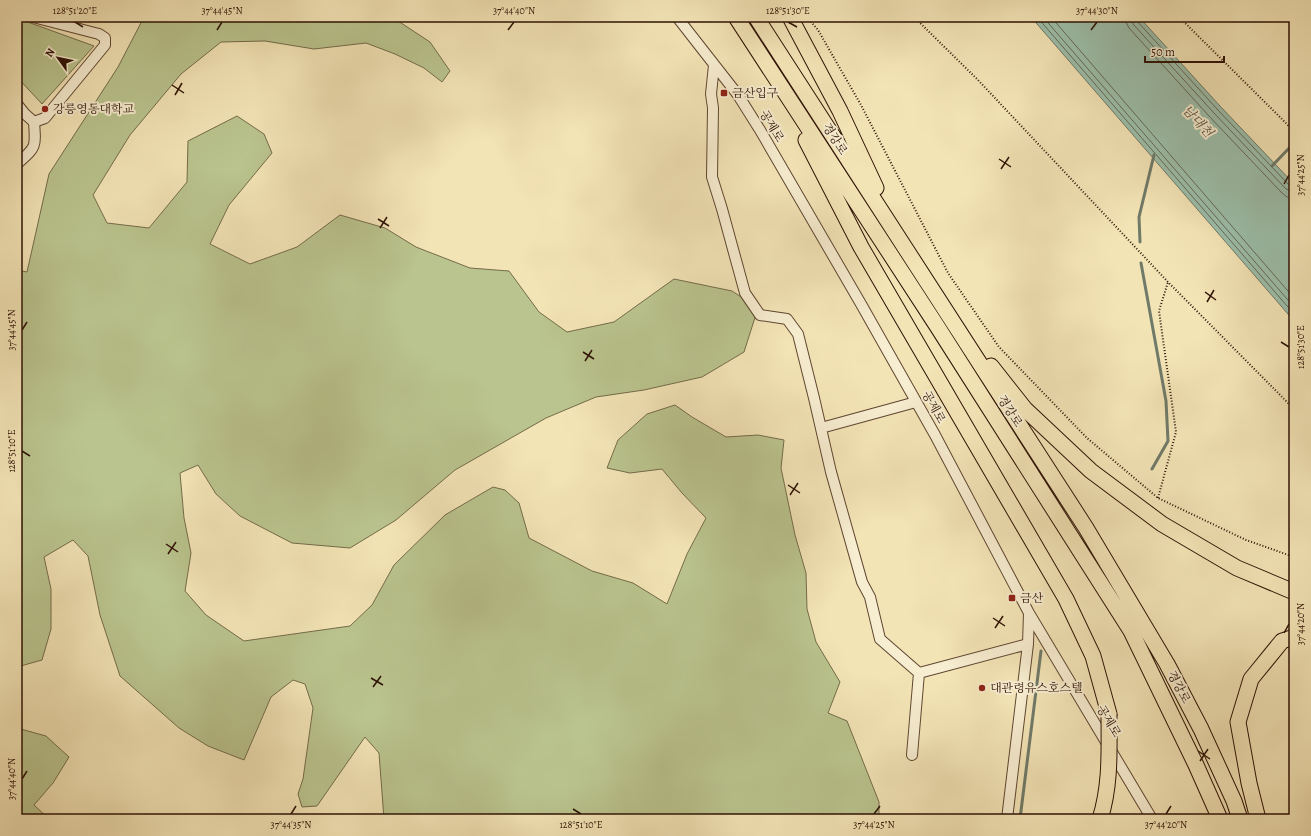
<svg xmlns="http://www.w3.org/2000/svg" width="1311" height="836" font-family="Alegreya,'Noto Serif KR',serif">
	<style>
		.green { fill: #bac48e; stroke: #746b4a }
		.water { fill: #9cbfab; stroke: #707a69 }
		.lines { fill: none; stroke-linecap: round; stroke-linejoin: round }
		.shore { stroke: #656858; stroke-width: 1 }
		.stream { stroke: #707a69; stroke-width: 3 }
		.minor-casing { stroke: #5f4631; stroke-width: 12 }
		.highway-casing { stroke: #2e1205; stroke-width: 17 }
		.path { stroke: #2e1205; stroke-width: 2; stroke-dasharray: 1 2; stroke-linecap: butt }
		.minor { stroke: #f7edd0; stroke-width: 10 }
		.highway { stroke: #f3e4b6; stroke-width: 15 }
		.highway-bridge-casing { stroke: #2e1205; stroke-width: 17; stroke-linecap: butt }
		.highway-bridge { stroke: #f3e4b6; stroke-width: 15 }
		.ticks { fill: none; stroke: #2e1205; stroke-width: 1.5 }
		.poi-dot { fill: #8f2418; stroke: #f7edd0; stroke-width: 1.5 }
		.labels { text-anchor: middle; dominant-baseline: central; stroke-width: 4; stroke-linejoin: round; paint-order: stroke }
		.poi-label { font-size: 12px; fill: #2e1205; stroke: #f7edd0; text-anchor: start }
		.street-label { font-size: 12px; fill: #2e1205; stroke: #f7edd0 }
		.water-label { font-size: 13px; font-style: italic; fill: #544f3f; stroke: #f7edd0 }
		.neatline { fill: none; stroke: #2e1205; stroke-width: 1.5 }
		.ticks-label { font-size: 10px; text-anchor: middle; fill: #2e1205 }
	</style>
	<rect width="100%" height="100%" fill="#f3e4b6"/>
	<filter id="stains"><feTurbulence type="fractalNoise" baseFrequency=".005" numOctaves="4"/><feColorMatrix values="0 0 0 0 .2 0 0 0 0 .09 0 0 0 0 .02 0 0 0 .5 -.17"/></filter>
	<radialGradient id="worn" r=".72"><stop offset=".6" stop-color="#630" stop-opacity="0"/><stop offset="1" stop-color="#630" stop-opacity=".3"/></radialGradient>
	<path class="green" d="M144,17H392L430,42L450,71L442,82L424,68L395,54L366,43L314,49L265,41L221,42L181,74L130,135L93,195L107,223L149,228L187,182L188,141L237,116L264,134L272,153L229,205L210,244L250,264L297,247L340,215L385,228L416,247L470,268L509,271L539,312L567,332L614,322L674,279L732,291L758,308L744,352L702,377L644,390L596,397L546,418L455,470L396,520L350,548L292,543L240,516L216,494L198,465L180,473L184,518L191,553L185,591L206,615L244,641L350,626L372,605L394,565L445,515L493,487L505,490L519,503L529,538L592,571L633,583L667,604L687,554L706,518L682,493L662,469L630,473L607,468L618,440L647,414L675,405L692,417L726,437L758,435L784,440L781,468L795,535L806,573L807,609L816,642L840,682L828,713L847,721L879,802V819H384L379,753L365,737L317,806L302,807L298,794L303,779L313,708L305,684L293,680L271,697L244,760L208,746L179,728L120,676L100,615L88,556L73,540L44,557L51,589V629L42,660L17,667V270L27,272L49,174L118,67Z
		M19,21H25L94,46L42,104L17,77V22Z
		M17,728L46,736L69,757L53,783L34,805L49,819H17Z"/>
	<path class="water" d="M1031,17H1139L1220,106L1294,184V321Z"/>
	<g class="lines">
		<path class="shore" d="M1037,17L1294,314
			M1043,17L1294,307
			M1051,17L1294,298
			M1125,17L1126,22L1129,28L1209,116L1282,193L1287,197L1294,198
			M1131,17L1133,24L1213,112L1286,189L1294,192
			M1136,17L1137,21L1217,109L1289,185L1294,187"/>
		<path class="stream" d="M1272,166L1294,143
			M1140,242L1139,217L1154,155
			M1141,263L1166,401L1168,441L1152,469
			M1020,819L1041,651"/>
		<g class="minor-casing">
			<path id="minor" d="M677,17L738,95L760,130L861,304L935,435L1029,613L1152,819
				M714,65L711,94L713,108L712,177L722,209L745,293L760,315L787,319L798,334L814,398L831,472L862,582L870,597L880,639L919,673L1028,644
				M17,104L25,114L34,122L45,118L105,45V38L99,34L33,17
				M17,164C36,147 36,148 34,122
				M821,428L916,402
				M912,755L919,673
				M1007,819L1028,644L1029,613"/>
		</g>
		<g class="highway-casing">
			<path id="highway" d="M736,17L937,326L1131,631L1196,765L1220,819
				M756,17L1086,528L1167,664L1201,729L1234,801L1240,819
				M790,17L840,111L876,188
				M806,140L861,247L1066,599L1093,656L1109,714
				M991,366L1025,409L1091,471L1162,524L1237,568L1294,592
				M1258,819L1249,783L1238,722L1251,679L1282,641L1294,637"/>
		</g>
		<path class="path" d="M807,17L818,30L861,105L948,273L999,347L1087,438L1158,498L1246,540L1294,557
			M914,17L978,80L1168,282L1294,409
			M1179,17L1294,131
			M1158,498L1176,432L1159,311L1168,282"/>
		<use href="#minor" class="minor"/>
		<use href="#highway" class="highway"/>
		<g class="highway-bridge-casing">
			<path id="highway-bridge" d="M1100,819C1111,785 1109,749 1109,714"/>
		</g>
		<use href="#highway-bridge" class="highway-bridge"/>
	</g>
	<path class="ticks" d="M75,22L83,27M788,22L797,27M217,30L222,22M508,30L514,22M1091,30L1097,22M172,85L184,93M175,95L182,83M999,159L1011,167M1001,169L1009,157M1284,184L1289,175M378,219L389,226M380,228L387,217M1205,292L1216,300M1207,302L1214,290M22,330L27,322M1281,342L1289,347M583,352L594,359M585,361L592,350M22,451L30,456M788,485L800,493M790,495L798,483M166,544L178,552M168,554L176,542M993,618L1005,626M995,628L1003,616M1284,633L1289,624M371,678L383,685M373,687L381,676M1198,751L1210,759M1200,761L1208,749M22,779L27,771M573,809L581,814M291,814L296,806M874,814L880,806M1166,814L1171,806"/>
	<g class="poi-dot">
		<rect x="720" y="89" width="8" height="8" rx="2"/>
		<circle cx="45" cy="109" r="4"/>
		<rect x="1008" y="594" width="8" height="8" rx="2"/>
		<circle cx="982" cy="688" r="4"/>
	</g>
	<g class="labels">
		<g class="poi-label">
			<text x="732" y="93">금산입구</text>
			<text x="53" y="109">강릉영동대학교</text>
			<text x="1020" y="598">금산</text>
			<text x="990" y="688">대관령유스호스텔</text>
		</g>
		<g class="street-label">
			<text transform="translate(772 126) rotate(59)">공제로</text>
			<text transform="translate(835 139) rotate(57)">경강로</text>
			<text transform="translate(934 407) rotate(61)">공제로</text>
			<text transform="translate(1010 411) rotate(57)">경강로</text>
			<text transform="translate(1179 687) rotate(62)">경강로</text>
			<text transform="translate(1109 721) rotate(59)">공제로</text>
		</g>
		<g class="water-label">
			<text transform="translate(1198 121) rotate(47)">남대천</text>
		</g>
	</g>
	<rect width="1311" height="836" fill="none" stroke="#f3e4b6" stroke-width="44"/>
	<g transform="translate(58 58) rotate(303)" stroke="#f7edd0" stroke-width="3" paint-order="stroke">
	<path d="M0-3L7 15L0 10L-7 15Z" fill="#2e1205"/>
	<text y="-6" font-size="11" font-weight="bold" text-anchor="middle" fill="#2e1205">N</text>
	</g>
	<path d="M1145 56v6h79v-6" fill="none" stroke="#2e1205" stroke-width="2"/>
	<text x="1151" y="56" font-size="12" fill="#2e1205" stroke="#f7edd0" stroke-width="3" paint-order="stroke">50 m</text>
	<rect x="22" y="22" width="1267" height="792" class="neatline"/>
	<g class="ticks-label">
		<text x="75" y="14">128°51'20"E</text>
		<text x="222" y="14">37°44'45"N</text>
		<text x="514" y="14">37°44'40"N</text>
		<text x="788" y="14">128°51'30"E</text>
		<text x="1097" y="14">37°44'30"N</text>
		<text transform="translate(1300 175) rotate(-90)" y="4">37°44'25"N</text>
		<text transform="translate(11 330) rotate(-90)" y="4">37°44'45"N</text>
		<text transform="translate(1300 347) rotate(-90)" y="4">128°51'30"E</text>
		<text transform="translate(11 451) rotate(-90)" y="4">128°51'10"E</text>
		<text transform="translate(1300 624) rotate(-90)" y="4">37°44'20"N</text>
		<text transform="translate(11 779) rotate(-90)" y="4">37°44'40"N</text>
		<text x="291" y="828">37°44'35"N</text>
		<text x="581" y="828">128°51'10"E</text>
		<text x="874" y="828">37°44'25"N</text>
		<text x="1166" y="828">37°44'20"N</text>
	</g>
	<rect width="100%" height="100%" filter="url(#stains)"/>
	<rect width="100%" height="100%" fill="url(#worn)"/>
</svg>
